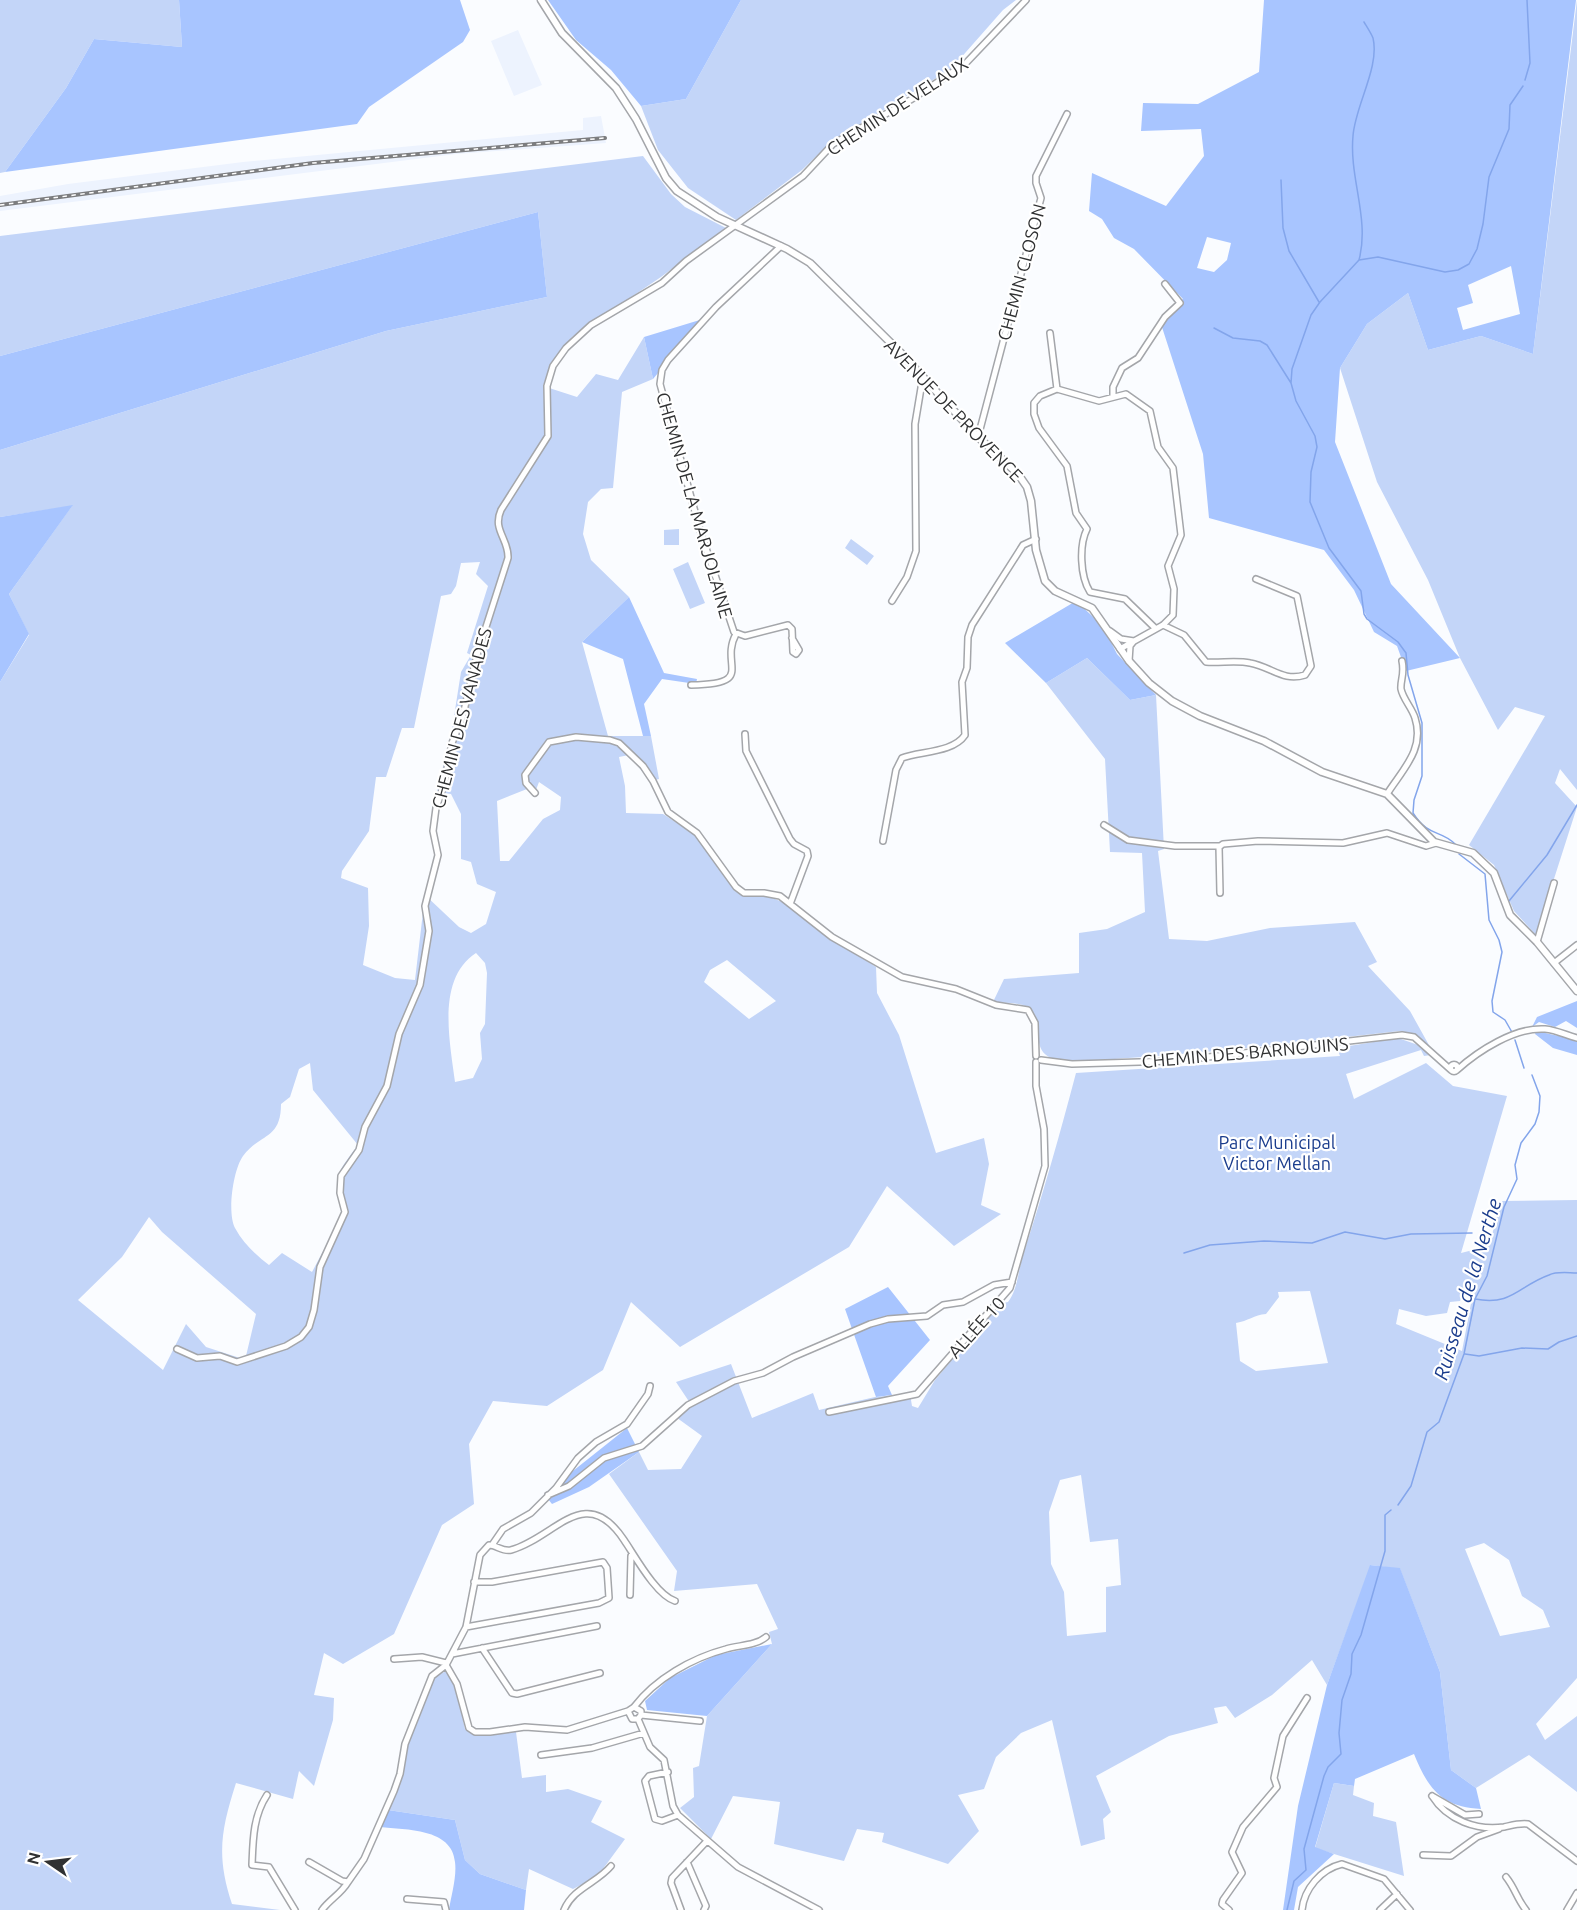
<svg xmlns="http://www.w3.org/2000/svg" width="1577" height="1910" font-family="Ubuntu,sans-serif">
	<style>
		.built { fill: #edf3fe }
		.green { fill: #c3d5f8; fill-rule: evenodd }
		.forest { fill: #a8c5ff; fill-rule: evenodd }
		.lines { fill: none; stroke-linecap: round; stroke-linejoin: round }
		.stream { stroke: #83a5eb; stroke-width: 1.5 }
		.minor-casing { stroke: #a4a6aa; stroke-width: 8 }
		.tertiary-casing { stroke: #a4a6aa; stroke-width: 9 }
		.minor { stroke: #fff; stroke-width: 5 }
		.tertiary { stroke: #fff; stroke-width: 6 }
		.rail-casing { stroke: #7c7d7f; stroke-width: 4 }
		.rail { stroke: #fff; stroke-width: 1.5; stroke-dasharray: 4.5; stroke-linecap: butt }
		.labels { text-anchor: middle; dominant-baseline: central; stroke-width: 4.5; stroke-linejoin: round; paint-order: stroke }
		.street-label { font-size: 18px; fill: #303132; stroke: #fff }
		.park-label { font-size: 18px; fill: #1b3d8d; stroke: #fff }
		.water-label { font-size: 20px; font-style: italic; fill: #1b3d8d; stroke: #fff }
	</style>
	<rect width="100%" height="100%" fill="#fafcff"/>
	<path class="built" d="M518,30L542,85L514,96L491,41Z
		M601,116L606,143L456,154L0,211V196L68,184L243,162L583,130V118Z"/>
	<path class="green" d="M0,0H179L182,47L94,39L66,88L5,172L0,173Z
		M741,0H1016L1003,10L951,69L831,142L802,170L736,220L688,188L658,150L641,106L686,99Z
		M1577,0V790L1560,769L1555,783L1577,807L1536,935L1514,911L1494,865L1469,845L1545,716L1515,707L1498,730L1460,658L1428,580L1377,482L1340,368L1367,324L1408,293L1428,350L1481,336L1533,354Z
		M643,156L671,194L685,207L726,228L661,277L572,337L553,361L543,386L577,397L596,374L618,380L644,337L653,379L622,392L613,488L601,489L588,502L583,534L591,560L629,597L582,642L608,736H651L659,779L650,781L629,755L619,757L625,786L626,813L663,814L694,834L735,891L746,897L763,895L775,899L787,904L811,924L876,967L877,993L899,1035L936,1153L984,1138L989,1164L981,1205L1001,1214L954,1246L887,1186L849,1247L680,1347L631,1302L603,1370L547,1406L493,1401L469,1444L474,1504L442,1525L394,1634L343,1664L324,1653L314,1695L334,1698L333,1720L314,1786L299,1771L293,1799L236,1783C221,1830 216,1856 232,1904L280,1910H0V682L29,635L9,594L72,506L0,517V450L386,331L547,297L538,212L0,356V236ZM480,562L476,574L488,586L467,653L471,655L461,672L452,729L437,792L451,794L461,814V859L471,862L477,884L496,892L486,924L471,933L459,927L425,895L415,980L395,978L363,965L369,926L368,888L341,878L342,871L369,831L376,777H386L402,728H414L441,596L451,594L456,586L461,563ZM539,782L561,797L560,810L543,819L509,861H500L497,801L527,789L534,795ZM476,953L485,963L487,973L485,1024L480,1033L482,1059L473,1078L455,1082C450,1042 436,979 476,953ZM727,960L776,1001L749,1019L704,982L710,970ZM310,1063L313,1090L358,1145C336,1175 332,1176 344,1212L312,1272L282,1253L269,1265C256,1255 243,1243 235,1228C227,1213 233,1170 243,1156C260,1133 281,1140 281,1104L290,1097L299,1069ZM149,1217L162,1232L256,1314L246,1356L243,1359L206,1347L186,1324L163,1370L78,1300L122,1257Z
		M679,529V545H664V530Z
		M851,539L874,556L867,565L845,548Z
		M688,562L705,603L690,609L673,569Z
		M1087,658L1130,700L1156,695L1164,849L1158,851L1169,939L1207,941L1270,928L1355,922L1377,962L1368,966L1410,1011L1430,1047L1416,1035L1400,1031C1309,1041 1219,1052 1128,1058C1111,1059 1065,1064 1051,1058C1027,1047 1049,1016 1025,1006C1016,1002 1003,1003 993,1002L1004,979L1079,973V933L1107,929L1145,912L1142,853L1110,852L1105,759L1046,683Z
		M1398,1038L1421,1046L1431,1055L1424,1056L1421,1050L1346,1074L1354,1099L1426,1063L1453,1086L1507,1096L1461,1253L1489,1246L1501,1201L1577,1200V1678L1536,1724L1545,1740L1577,1716V1792L1529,1755L1476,1788L1451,1770L1440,1672L1400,1569L1371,1565L1327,1685L1312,1660L1272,1695L1235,1718L1226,1706L1214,1708L1218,1723L1169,1736L1096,1776L1111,1812L1103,1819L1105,1839L1081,1846L1052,1720L1021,1733L996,1757L984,1789L958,1795L979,1831L948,1864L882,1842L884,1833L857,1829L844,1861L774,1844L780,1802L733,1796L711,1839L680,1808L694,1797L693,1768L699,1766L707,1716L772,1644L769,1632L778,1629L757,1584L674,1591L677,1571L609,1474L639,1452L648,1470L681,1469L702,1436L673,1415L690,1403L676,1382L731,1364L752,1418L813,1393L819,1410L875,1397L910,1394L912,1406L918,1408L935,1380L999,1304L1008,1302C1018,1289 1018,1271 1023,1255C1043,1194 1060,1134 1076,1073L1340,1056L1337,1048ZM1310,1291L1328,1363L1256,1371L1240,1361L1236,1323C1248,1321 1254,1315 1266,1314L1279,1297L1278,1292ZM1462,1296L1472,1298L1462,1351L1396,1324L1399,1309L1426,1316L1447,1313L1450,1302L1460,1301ZM1081,1475L1090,1542L1118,1539L1121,1585L1106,1587V1632L1067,1636L1064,1592L1051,1564L1049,1512L1060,1480ZM1484,1543L1509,1560L1522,1596L1543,1610L1550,1627L1500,1636L1465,1549Z
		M448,1670L455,1684L465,1729L475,1735L516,1732L522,1778L546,1775V1792L568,1789L602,1801L591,1822L625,1839L597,1877L573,1889L529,1869L526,1890L480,1874L465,1860L455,1820L388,1810L402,1776L408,1745L422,1710L429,1680Z
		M1334,1783L1354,1786L1353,1795L1374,1803L1373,1816L1396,1822L1404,1876L1315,1848Z"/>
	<path class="forest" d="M179,0H460L470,30L463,42L369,107L357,124L5,172L66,88L94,39L182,47Z
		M548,0H741L686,99L641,106L611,70L576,40Z
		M1264,0H1576L1533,354L1481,336L1428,350L1408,293L1367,324L1340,368L1335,442L1391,584L1460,658L1406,671L1397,646L1374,632L1354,590L1324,550L1209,518L1203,454L1160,321L1169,308L1183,299L1134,249L1114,238L1102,219L1089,211L1092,173L1166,206L1204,156L1201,129L1141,131L1143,103L1198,104L1259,72ZM1207,237L1231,243L1227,260L1214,272L1197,268ZM1511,266L1520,314L1463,330L1457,308L1473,303L1468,285Z
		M538,212L547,297L386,331L0,450V356Z
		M703,319L653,379L644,337Z
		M73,505L9,594L29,634L0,682V517Z
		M629,597L664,673L697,679L696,684L662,679L644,704L651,736H643L623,659L582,642Z
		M1076,601L1103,626L1117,654L1156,695L1130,700L1087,658L1046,683L1005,643Z
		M1577,1001V1028L1566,1021L1555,1027L1539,1022L1532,1027L1537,1017Z
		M1536,1031L1577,1040V1055L1553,1048L1535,1034Z
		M888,1287L930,1340L888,1386L892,1395L876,1397L845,1309Z
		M627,1428L639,1452L589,1487L552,1504L544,1494Z
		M1370,1565L1400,1568L1440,1672L1451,1770L1476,1788L1481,1809C1442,1807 1428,1789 1414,1754L1355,1779L1354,1786L1334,1783L1315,1847L1334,1854L1298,1887L1294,1910H1283L1298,1806L1327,1685Z
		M772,1644L707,1716L647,1710L645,1701L670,1678L716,1655Z
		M388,1810L455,1820L465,1860L480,1874L526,1890L524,1910H449C451,1896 457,1877 455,1862C452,1828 406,1830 380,1827Z"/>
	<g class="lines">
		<path class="stream" d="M1525,80L1530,63L1527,0
			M1281,180L1283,228L1289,251L1319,302
			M1359,260C1370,219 1349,178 1353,136C1355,106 1380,67 1373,38C1371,33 1367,27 1364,22
			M1214,328L1233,338L1260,341L1267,345L1291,383
			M1455,844C1440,829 1429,838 1413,813L1414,800L1422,776V723L1408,675L1406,653L1398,642L1367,619L1364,614L1361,591L1329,548L1310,502L1311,472L1317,447L1315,436L1296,401L1291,383L1292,369L1311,315L1320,302L1359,260L1378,257L1445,272L1458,270L1469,264L1477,249L1483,224L1489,177L1509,129L1510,105L1523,86
			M1459,854L1485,874L1489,920L1499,940L1502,952L1492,1001L1493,1012L1505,1020L1513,1034
			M1509,901L1547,855L1577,805
			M1515,1040L1524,1068
			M1184,1253L1210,1245L1264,1241L1312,1243L1345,1232L1385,1239L1411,1234L1472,1233
			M1475,1299C1513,1306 1518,1286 1549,1275C1557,1271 1568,1273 1577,1273
			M1465,1354L1479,1356L1522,1348L1548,1349L1559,1342L1577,1336
			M1398,1505L1411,1486L1427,1432L1439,1422L1464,1354L1475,1299L1487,1276L1504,1207L1517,1179L1515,1165L1521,1143L1535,1124L1539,1112L1540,1096L1532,1075
			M1287,1910L1294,1881L1306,1870L1304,1849L1324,1776L1328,1767L1341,1754L1339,1733L1342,1700L1351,1674L1352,1654L1361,1635L1385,1551V1515L1391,1510"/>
		<g class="minor-casing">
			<path id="minor" d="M781,246L716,307L668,360L662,370L660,384L700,530L734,632L745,636L788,625L792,629L793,652L796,654L799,650L792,638
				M1050,333L1057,389
				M1113,395V387L1122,368L1138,358L1165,317L1180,303L1165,284
				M978,437L1041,198L1036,183V176L1067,114
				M892,601L907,577L916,551L915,424L923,376
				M1163,625L1184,635L1206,662C1221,663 1237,660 1250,663C1272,667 1283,682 1305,675L1311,666L1297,596L1256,579
				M1110,631L1121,639L1134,641L1130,646L1129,661
				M1120,649L1163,625L1173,615L1174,589L1168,566L1181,535L1173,468L1158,447L1150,411L1126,394L1099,401L1057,389L1040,396L1034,403V414L1039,428L1067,466L1076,513L1087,529C1079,545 1080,576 1090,592L1125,599L1155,628
				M691,685C757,684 719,665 736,634
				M745,734L746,751L790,839L794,844L807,851L808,856L790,904
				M535,793L526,783L525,775L549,742L576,737L610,740L619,743L643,766L653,781L668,812L697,833L736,887L744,893H764L780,896L832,937L902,977L956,989L996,1005L1028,1010L1035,1023L1036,1056
				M1387,794C1403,769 1425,749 1415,718C1412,708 1403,699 1401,689C1400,681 1405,674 1402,661
				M1104,825L1128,840L1175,846H1219
				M883,841L896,770L902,758C920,751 953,753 965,735L962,682L967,668L968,637L972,625L1023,545L1036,539
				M1220,893L1219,847L1223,844L1258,841L1343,843L1387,833L1426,846L1436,843
				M1537,942L1554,883
				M1554,963L1577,945
				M1041,1060L1072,1064L1173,1061L1402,1035L1414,1037L1451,1070
				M1450.5 1068a3.5 3.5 0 1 1 7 0a3.5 3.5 0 1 1-7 0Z
				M1457,1070C1478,1051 1515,1027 1545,1029C1556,1030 1566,1035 1577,1038
				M177,1349L197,1358L220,1356L237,1362L286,1346L301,1337L309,1327L314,1310L320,1267L345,1212L340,1193L341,1176L359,1150L365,1127L387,1086L399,1034L420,985L429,931L425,906L438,855L433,831L436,808L444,785L452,743L463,715L477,655L508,558C509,539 492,530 501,510L548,436L547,386L553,366L566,348L591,325L662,283L686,261L803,176L833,144L912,99L966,63L1026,0
				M829,1412L917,1394L1010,1288L1045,1166L1044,1129L1036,1086V1062
				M548,1495L569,1486L604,1458L642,1446L688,1405L734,1381L763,1373L793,1357L870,1324L888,1319L927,1316L943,1305L963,1302L994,1285L1012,1282
				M492,1545L503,1529L531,1513L556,1488L578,1458L596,1442L627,1424L648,1394L650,1386
				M630,1595L631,1556
				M466,1627L599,1603L609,1598L607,1568L603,1562L492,1582H474
				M482,1648L512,1693L517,1694L600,1673
				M452,1654L597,1626
				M394,1659L422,1657L446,1663
				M634,1707C655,1679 692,1658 726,1649C739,1645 755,1646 766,1637
				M628,1711L632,1719H638L641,1715V1711L634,1707L628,1711L567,1730L525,1727L490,1732H475L469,1728L457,1684L446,1665L466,1627L480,1555L489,1545C496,1545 503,1552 511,1550C555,1538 585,1481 624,1540C635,1556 656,1595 675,1601
				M641,1715L700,1721
				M638,1719L650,1747L664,1760L673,1806L678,1815L738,1867L819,1910
				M541,1755L592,1748L644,1733
				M668,1772L649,1776L645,1781L655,1819L662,1821L678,1815
				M267,1795C253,1816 253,1840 252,1865L269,1867L295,1910
				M1432,1796C1447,1820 1477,1831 1504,1827C1513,1825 1519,1823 1528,1824L1577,1861
				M1432,1796L1465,1815L1479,1814
				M1423,1855L1451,1856L1477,1837L1499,1829
				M309,1862L342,1881L348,1882L364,1859L394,1791L400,1774L405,1744L432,1676L446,1665
				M687,1862L706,1906L704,1910
				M1506,1877C1515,1888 1517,1899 1526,1910
				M407,1899L444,1902L446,1910
				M322,1910C330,1899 341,1894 348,1882
				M564,1910C573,1888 597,1883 611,1866
				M681,1910L671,1883L672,1878L706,1842
				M1229,1910L1222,1904L1223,1900L1242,1873L1232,1852L1243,1827L1277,1787L1274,1778L1283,1736L1307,1698
				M1302,1910C1304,1889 1321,1869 1342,1864L1384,1879L1410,1910
				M1380,1910L1397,1894
				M1567,1910L1577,1893"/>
		</g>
		<g class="tertiary-casing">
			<path id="tertiary" d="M541,0L562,33L616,88L636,119L666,178L677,191L717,217L787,249L810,263L901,353L978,437L1018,474L1027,487L1031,501L1036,550L1045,581L1055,591L1092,608L1129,661L1149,683L1172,701L1200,716L1264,741L1322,772L1387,794L1434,842L1473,853L1494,873L1510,915L1537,942L1577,991"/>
		</g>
		<use href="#minor" class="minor"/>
		<use href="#tertiary" class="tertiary"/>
		<g class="rail-casing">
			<path id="rail" d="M0,205L313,163L605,138"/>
		</g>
		<use href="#rail" class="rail"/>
	</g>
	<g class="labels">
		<g class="street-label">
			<text transform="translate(897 106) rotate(-33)">CHEMIN DE VELAUX</text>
			<text transform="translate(1021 272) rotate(-75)">CHEMIN CLOSON</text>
			<text transform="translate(954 410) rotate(46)">AVENUE DE PROVENCE</text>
			<text transform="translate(695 505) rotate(74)">CHEMIN DE LA MARJOLAINE</text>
			<text transform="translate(461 718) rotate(-75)">CHEMIN DES VANADES</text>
			<text transform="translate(1245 1052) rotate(-5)">CHEMIN DES BARNOUINS</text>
			<text transform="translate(976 1327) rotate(-48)">ALLÉE 10</text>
		</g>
		<g class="park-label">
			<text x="1277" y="1142">Parc Municipal<tspan x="1277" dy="21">Victor Mellan</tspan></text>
		</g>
		<g class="water-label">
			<text transform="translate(1467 1289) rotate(-73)">Ruisseau de la Nerthe</text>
		</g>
	</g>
	<g transform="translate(48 1862) rotate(284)" stroke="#ffffff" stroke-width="4.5" paint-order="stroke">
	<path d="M0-4.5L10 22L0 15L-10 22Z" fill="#303132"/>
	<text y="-9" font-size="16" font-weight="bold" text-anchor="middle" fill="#303132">N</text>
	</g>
</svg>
